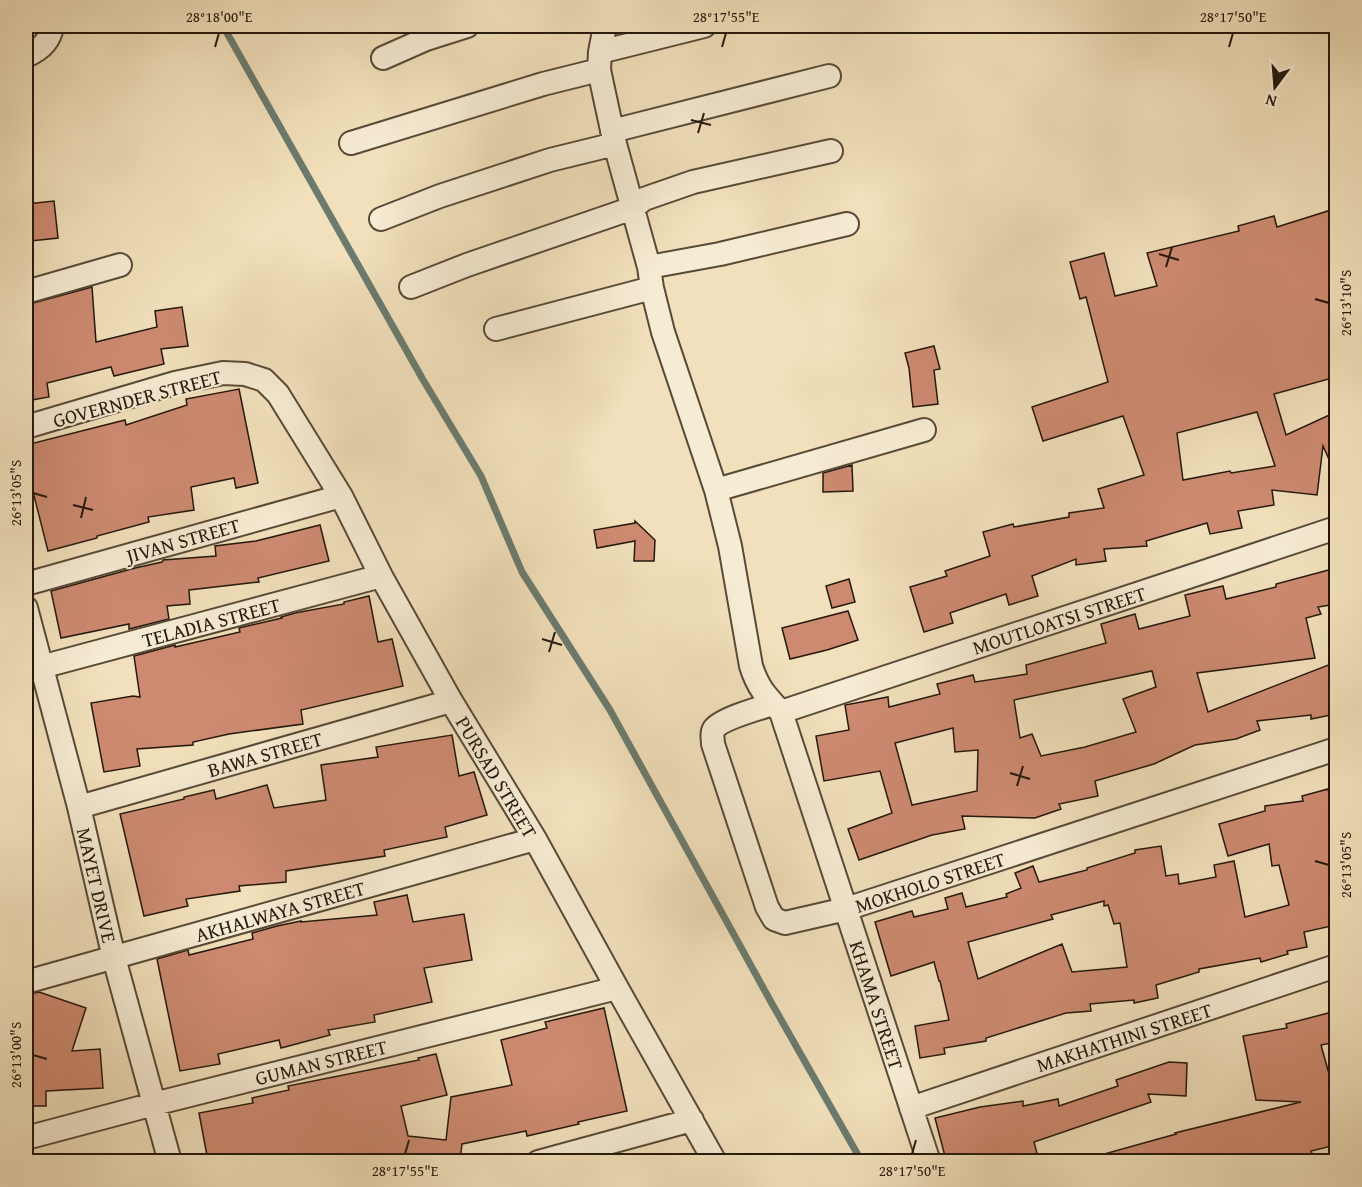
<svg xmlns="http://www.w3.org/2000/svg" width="1362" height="1187" font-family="'Gentium Book Plus',serif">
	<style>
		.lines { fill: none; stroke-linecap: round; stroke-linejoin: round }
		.stream { stroke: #6c7b6e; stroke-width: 7 }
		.building { fill: #cd8a71; stroke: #25180c; stroke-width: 1.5; fill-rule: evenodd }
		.street-casing { stroke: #584a38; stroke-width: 26 }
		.street { stroke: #f6ebd3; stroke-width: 22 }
		.ticks { fill: none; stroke: #25180c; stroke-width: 2 }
		.labels { text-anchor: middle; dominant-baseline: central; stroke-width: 4.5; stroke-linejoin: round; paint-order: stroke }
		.street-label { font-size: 20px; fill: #25180c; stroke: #f6ebd3 }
		.neatline { fill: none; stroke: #25180c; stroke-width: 2 }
		.ticks-label { font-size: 15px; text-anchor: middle; fill: #25180c }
	</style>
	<rect width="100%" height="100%" fill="#f1e0bb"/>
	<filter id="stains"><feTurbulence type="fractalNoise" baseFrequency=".00333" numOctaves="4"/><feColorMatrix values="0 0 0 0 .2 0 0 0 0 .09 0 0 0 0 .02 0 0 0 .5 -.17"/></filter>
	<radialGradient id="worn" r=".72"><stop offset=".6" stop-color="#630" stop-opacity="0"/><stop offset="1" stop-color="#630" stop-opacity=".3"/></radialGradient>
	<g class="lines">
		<path class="stream" d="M223,26L422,378L481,476L522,572L610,710L771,1002L862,1162"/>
	</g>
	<path class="building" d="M54,201L58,238L31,241L27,204Z
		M1331,210L1336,226V377L1274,394L1286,435L1336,412V475L1323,446L1317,495L1272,490L1274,505L1238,511L1242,528L1210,534L1207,523L1146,541L1147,546L1104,549L1106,561L1076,565V559L1032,576L1038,596L1009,605L1006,594L950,613L953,623L924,632L910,587L947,576L945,571L990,556L983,532L1013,524L1014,527L1069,517V513L1104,508L1098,489L1144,475L1123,416L1043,441L1032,407L1108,382L1086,297L1080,299L1070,262L1104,253L1115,296L1157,286L1147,253L1239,231L1238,226L1274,216L1277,227ZM1257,412L1275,466L1231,473L1230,471L1183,480L1177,433Z
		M92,287L96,342L157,327L155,311L182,307L188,346L161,349L164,364L114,376L111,367L47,383L49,397L26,401V305Z
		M934,346L940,369L934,370L938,404L913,407L909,368L905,353Z
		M239,389L258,483L236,488L234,478L191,487L194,510L148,517L149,522L97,536V538L48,551L26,464V445L125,420L126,425L187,405L186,399Z
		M852,465L853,491L823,492V473Z
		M635,521L655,540L654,561H634L635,541L597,548L594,530L635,523Z
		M320,525L329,561L258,578L259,582L189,590L190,604L167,606L169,619L129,629V624L61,638L51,591L135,568L162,562L163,560L216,556L215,546L256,541Z
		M1336,568V604L1318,607L1321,614L1306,618L1315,658L1197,673L1208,712L1336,662V714L1311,719V715L1257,721L1260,730L1236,739L1195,745L1154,764L1095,781L1098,796L1059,804L1061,809L1035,818L962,816L965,829L932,835L859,860L848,829L892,813L880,771L824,781L816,736L849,730L845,705L888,697L889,707L940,694L937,684L973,675L975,682L1027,674L1026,665L1106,643L1101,624L1135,614L1139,629L1190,616L1185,595L1223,586L1226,599L1276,587V584ZM1152,671L1156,687L1123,699L1136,732L1085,747L1041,756L1032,734L1020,738L1014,700ZM953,728L955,752L978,750L977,791L912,805L895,743Z
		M849,579L855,602L832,608L826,586Z
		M369,596L378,642L392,639L403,686L301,710L303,724L229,734L193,742V745L137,749L140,766L104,772L91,703L133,696L140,697L134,656L175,645V647L240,632L239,628L282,618L281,617L295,613L344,604V602Z
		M848,611L858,640L827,650L790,659L782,628Z
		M452,735L459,776L474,772L487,815L445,827L447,837L384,850L385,856L286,871V882L239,886L240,891L186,899L188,906L144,916L120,814L184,799V797L214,790L216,799L267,785L274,808L326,800L321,765L378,757L376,747Z
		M1328,789L1336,820V925L1304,932L1307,947L1287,951L1288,954L1261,962L1260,958L1199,969V972L1156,985L1158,998L1134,1003V1000L1090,1004L1091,1011L1066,1013L986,1038V1041L944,1048L945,1054L920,1058L915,1026L949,1020L940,981H939L934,962L891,976L875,922L912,911L914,917L948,909L945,898L962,893L966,907L1007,897L1006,894L1021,888L1015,873L1033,866L1039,882L1087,870V868L1135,853V850L1161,846L1166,876L1178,874L1179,884L1216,877L1214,865L1234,861L1245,917L1289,905L1279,865L1272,866L1269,844L1228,856L1219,824L1265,811V806L1303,801L1302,796ZM1104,901V906L1108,905L1114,924L1120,923L1127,967L1072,972L1062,944L978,979L968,942L1053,919L1051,915Z
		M407,895L413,922L464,914L472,960L424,968L432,1002L374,1015L375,1022L328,1030L330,1035L281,1048L279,1040L218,1054L220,1064L180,1071L157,959L188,950L189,955L253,939L252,933L277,926L301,921V922L377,915L374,902Z
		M39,992L86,1008L72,1051L100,1049L103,1088L46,1091V1106H26V995Z
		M604,1008L627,1111L578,1122L579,1124L527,1136L526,1131L462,1144L460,1160L411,1154L413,1161H208L199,1113L253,1103L252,1098L289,1090L288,1086L419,1060L418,1058L436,1054L447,1095L401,1106L408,1136L446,1140L451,1097L512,1085L501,1040L547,1028L545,1022Z
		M1336,1011V1042L1321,1045L1331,1081H1333L1336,1090V1145L1311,1151L1315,1161H1098L1097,1156L1176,1134L1175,1133L1301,1102L1256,1100L1243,1036L1287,1028L1286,1024Z
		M1169,1062L1187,1063L1186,1096L1148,1094L1151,1102L1034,1142L1039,1161H963L962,1156L946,1160L935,1118L980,1107L1023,1101V1106L1058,1099L1059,1106L1118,1086L1116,1080Z"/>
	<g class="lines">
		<g class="street-casing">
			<path id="street" d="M605,26L600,52L599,70L615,144L649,267L652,288L663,332L716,490L730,546L751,666C758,688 766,696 781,712L929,1162
				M600,52L704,26
				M26,56C40,50 50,42 52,26
				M383,58L426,39L467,26
				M612,131L829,76
				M351,143L543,84L599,70
				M381,219L440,196L550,160L615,144
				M649,267L720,254L847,224
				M411,287L467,265L633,208L644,199L693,182L831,151
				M26,292L120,265
				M496,329L652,288
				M26,427L175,383L223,373L245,374L264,380L278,394L341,496L381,576L451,701L535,839L617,988L715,1162
				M716,490L924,430
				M26,584L341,496
				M26,608L79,807L114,958L170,1162
				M41,667L381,576
				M773,704C760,708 721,719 714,729C711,734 713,739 713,744L767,907L774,919L785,923L846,909L1336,749
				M781,712L1336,528
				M79,807L451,701
				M26,982L535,839
				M911,1108L1336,966
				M26,1138L154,1104L617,988
				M538,1162L692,1120"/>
		</g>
		<use href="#street" class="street"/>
	</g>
	<path class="ticks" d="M215,47L219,33M722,47L726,33M1229,47L1233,33M691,120L711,125M698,133L704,113M1159,254L1179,260M1166,267L1172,247M1315,299L1329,303M33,493L47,497M73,505L93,510M81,518L86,497M542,639L562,645M549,652L555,632M1010,773L1030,779M1017,786L1023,766M1315,861L1329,865M33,1055L47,1059M405,1154L409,1140M912,1154L916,1140"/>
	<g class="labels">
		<g class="street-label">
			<text transform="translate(137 398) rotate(-15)">GOVERNDER STREET</text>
			<text transform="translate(183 540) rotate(-16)">JIVAN STREET</text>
			<text transform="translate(1059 620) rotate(-18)">MOUTLOATSI STREET</text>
			<text transform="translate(211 622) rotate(-15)">TELADIA STREET</text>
			<text transform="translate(265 754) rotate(-16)">BAWA STREET</text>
			<text transform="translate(497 777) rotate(59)">PURSAD STREET</text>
			<text transform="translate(930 882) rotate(-18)">MOKHOLO STREET</text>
			<text transform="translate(97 885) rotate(77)">MAYET DRIVE</text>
			<text transform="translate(280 911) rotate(-16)">AKHALWAYA STREET</text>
			<text transform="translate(877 1005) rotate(72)">KHAMA STREET</text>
			<text transform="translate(1124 1037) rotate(-18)">MAKHATHINI STREET</text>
			<text transform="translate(321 1062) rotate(-14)">GUMAN STREET</text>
		</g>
	</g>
	<rect width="1362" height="1187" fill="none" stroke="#f1e0bb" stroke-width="66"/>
	<g transform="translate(1275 87) rotate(196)" stroke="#f6ebd3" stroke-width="4.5" paint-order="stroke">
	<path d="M0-4.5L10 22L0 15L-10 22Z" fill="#25180c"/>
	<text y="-9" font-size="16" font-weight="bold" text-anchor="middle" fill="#25180c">N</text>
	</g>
	<rect x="33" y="33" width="1296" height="1121" class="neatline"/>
	<g class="ticks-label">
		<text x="219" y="22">28°18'00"E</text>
		<text x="726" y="22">28°17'55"E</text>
		<text x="1233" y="22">28°17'50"E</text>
		<text transform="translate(1346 303) rotate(-90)" y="5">26°13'10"S</text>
		<text transform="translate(16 493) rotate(-90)" y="5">26°13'05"S</text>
		<text transform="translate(1346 865) rotate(-90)" y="5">26°13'05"S</text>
		<text transform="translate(16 1055) rotate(-90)" y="5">26°13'00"S</text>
		<text x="405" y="1176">28°17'55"E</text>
		<text x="912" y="1176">28°17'50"E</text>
	</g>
	<rect width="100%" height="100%" filter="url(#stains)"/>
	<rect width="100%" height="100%" fill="url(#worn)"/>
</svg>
